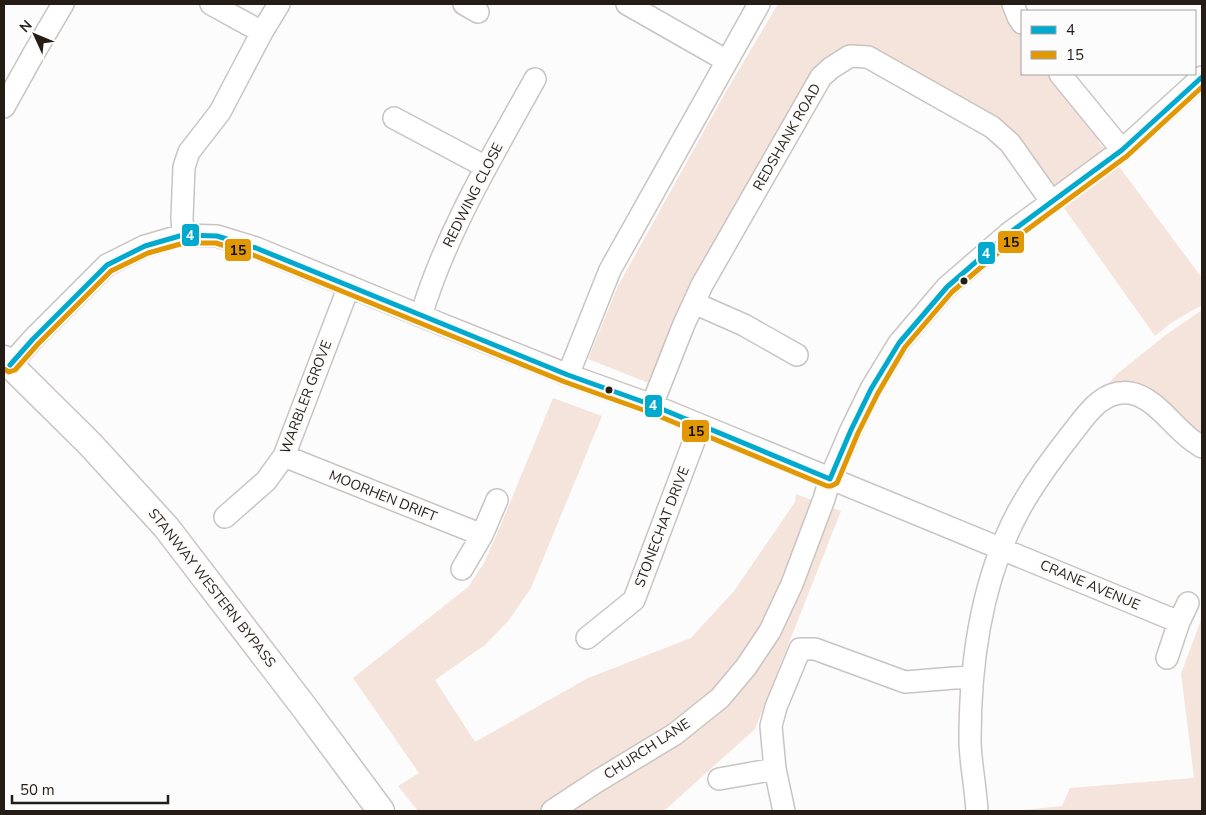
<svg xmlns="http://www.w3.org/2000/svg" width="1206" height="815" font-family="'Nunito Sans',sans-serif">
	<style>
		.green { fill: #f4e4db }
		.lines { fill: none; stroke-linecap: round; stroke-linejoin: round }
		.minor-casing { stroke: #c9c4c1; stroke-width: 24 }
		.tertiary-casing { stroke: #c9c4c1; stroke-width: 29 }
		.minor { stroke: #fff; stroke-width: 21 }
		.tertiary { stroke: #fff; stroke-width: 26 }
		.bus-1-casing { stroke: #fcfcfc; stroke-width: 9 }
		.bus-2-casing { stroke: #fcfcfc; stroke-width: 9 }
		.bus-1 { stroke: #00a9ce; stroke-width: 5 }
		.bus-2 { stroke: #e29802; stroke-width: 5 }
		.bus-dot { fill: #261c16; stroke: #fcfcfc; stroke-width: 2 }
		.labels { text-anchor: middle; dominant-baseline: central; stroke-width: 5; stroke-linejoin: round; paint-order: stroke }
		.street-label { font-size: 14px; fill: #261c16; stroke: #fcfcfc }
		.line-badge { stroke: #fcfcfc; stroke-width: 2 }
		.badge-label { font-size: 14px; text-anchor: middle; font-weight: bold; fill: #fff }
		.pale-badge-label { font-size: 14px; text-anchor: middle; font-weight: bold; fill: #111 }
	</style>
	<rect width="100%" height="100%" fill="#fcfcfc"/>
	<path class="green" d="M778,4H1003L1005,10L1022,35V74H1052L1103,127L1098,142L1112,157L1202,278V305L1171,323L1155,336L1010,132L847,49C838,51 831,54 824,61L651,384L588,359L618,286L724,95Z
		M1202,310V433L1196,430L1126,382L1108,384L1117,374L1167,334Z
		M553,398L602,416L531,588L509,620L485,645L435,680L475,742L588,678L691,638L734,591L795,502L796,494L841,511L755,729L664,811H418L398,786L419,773L353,678L468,587L484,563L500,527Z
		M1202,617V811H1013L1062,806L1070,788L1194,778L1181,674Z"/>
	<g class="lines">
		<g class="minor-casing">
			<path id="minor" d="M211,4L262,32
				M464,4L478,12
				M627,4L727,61
				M1013,4L1018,17L1022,23
				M1060,74L1122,150
				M4,107L34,53L63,4
				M394,118L486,167
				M183,235L182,218L184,167L189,152L220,112L262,32L279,4
				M694,303L744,325L797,355
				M421,316C446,232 493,155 535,79
				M10,365L33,339L107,265L145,246L183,235L217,236L256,248L421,316L568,375L652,405L1179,622
				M568,375L610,270L759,4
				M652,405L684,324L702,285L821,77L831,68L850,56L868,57L992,127L1010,143L1051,201
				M284,456L482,535
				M225,517L266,481L284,456L349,286
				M462,569L482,535L497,500
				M587,638L634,600L700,425
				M1167,658L1179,622L1188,603
				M719,779L775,769
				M552,811L596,782L675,734L720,698L746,667L770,631L792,584L824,499L830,479L851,430L871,389L899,343L940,295L947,287L1008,234L1122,150L1202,77
				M784,811L775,769L771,726L776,707L800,649H815L905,682L954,678L972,677
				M977,811C976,796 974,781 972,766C971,757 970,748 970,740C970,662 981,581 1018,512C1032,486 1051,460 1069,437C1085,417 1101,389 1130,393C1155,397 1173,427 1193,441C1196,443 1199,445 1202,447"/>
		</g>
		<g class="tertiary-casing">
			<path id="tertiary" d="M4,359L90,444L166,527L304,707L381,811"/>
		</g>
		<use href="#minor" class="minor"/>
		<use href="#tertiary" class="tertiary"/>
		<g class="bus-1-casing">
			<path id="bus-1" d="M10,365L33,339L107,265L145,246L183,235L217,236L256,248L568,375L652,405L830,479
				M830,479L851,430L871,389L899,343L947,287L1008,234L1122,150L1202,77"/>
		</g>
		<g class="bus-2-casing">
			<path id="bus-2" d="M4,369L9,372L15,370L38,344L111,271L148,253L184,243H216L253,255L565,382L649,412L827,486H831L837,483L858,433L878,393L905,347L952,292L1013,240L1127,156L1202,87"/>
		</g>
		<use href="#bus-1" class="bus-1"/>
		<use href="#bus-2" class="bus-2"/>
	</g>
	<g class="bus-dot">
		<circle cx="964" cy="281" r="4.5"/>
		<circle cx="609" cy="390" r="4.5"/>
	</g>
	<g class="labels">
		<g class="street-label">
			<text transform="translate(787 137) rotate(-60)">REDSHANK ROAD</text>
			<text transform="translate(473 195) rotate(-63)">REDWING CLOSE</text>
			<text transform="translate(306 397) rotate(-69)">WARBLER GROVE</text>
			<text transform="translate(383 496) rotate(22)">MOORHEN DRIFT</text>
			<text transform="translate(662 527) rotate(-69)">STONECHAT DRIVE</text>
			<text transform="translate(1090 585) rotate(23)">CRANE AVENUE</text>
			<text transform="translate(212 588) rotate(52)">STANWAY WESTERN BYPASS</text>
			<text transform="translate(647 749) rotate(-33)">CHURCH LANE</text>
		</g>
	</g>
	<g class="line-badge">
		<rect x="181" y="223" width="19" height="24" rx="5" fill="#00a9ce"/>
		<rect x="997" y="230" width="28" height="24" rx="5" fill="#e29802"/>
		<rect x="224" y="238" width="28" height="24" rx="5" fill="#e29802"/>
		<rect x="977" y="241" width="19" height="24" rx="5" fill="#00a9ce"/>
		<rect x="644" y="394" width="19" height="24" rx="5" fill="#00a9ce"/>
		<rect x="681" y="419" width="29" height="24" rx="5" fill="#e29802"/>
	</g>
	<g class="badge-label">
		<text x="190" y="240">4</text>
		<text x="986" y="258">4</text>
		<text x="653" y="410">4</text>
	</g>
	<g class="pale-badge-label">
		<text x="1011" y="247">15</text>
		<text x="238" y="255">15</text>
		<text x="696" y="436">15</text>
	</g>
	<rect width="1206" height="815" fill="none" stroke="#261c16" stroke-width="10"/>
	<rect x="1021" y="10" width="175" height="65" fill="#fcfcfc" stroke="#a6a2a0"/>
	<rect x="1031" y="26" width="25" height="8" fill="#00a9ce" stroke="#a6a2a0"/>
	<text x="1066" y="35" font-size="15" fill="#261c16">4</text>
	<rect x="1031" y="51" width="25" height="8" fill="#e29802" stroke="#a6a2a0"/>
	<text x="1066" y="60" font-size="15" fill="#261c16">15</text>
	<g transform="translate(35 35) rotate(314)" stroke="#fcfcfc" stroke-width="4" paint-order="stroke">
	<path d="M0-4L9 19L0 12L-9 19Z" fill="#261c16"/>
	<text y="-8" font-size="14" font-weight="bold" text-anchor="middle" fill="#261c16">N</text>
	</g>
	<path d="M12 795v8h156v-8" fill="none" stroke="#261c16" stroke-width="2.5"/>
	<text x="20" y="795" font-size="15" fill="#261c16" stroke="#fcfcfc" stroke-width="4" paint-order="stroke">50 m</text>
</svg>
